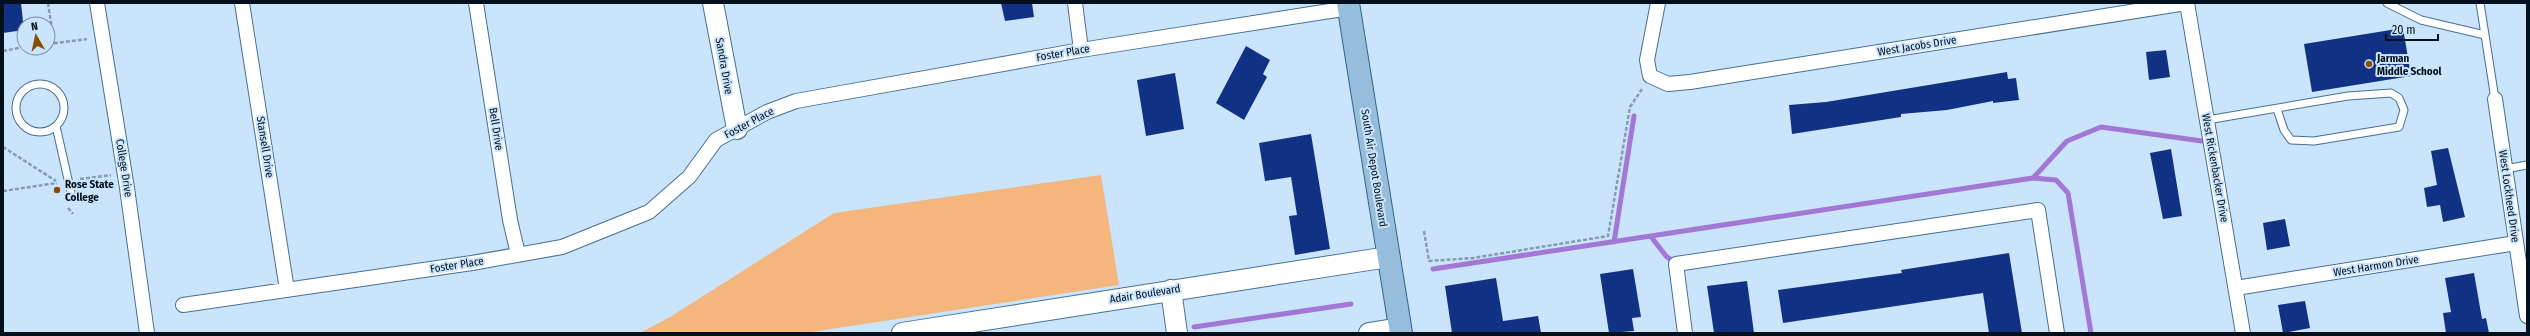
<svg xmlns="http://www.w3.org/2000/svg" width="2530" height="336" font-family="'Fira Sans Condensed',sans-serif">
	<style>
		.grass { fill: #f4b67c }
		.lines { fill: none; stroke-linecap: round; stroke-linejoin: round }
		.stream { stroke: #a277d6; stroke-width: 5 }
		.building { fill: #113284 }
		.lane-casing { stroke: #467091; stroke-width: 9 }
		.street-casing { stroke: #467091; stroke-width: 16 }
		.secondary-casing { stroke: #467091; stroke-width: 22 }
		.primary-casing { stroke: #356489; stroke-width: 24 }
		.path { stroke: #869caf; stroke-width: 2.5; stroke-dasharray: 4 2; stroke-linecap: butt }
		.lane { stroke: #fff; stroke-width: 7 }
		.street { stroke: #fff; stroke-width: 14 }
		.secondary { stroke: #fff; stroke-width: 20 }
		.primary { stroke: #96bddb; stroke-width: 22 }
		.poi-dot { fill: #884f04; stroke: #cae5fb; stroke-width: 1.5 }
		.labels { text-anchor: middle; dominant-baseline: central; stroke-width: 4; stroke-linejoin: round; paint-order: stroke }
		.street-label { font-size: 11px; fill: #02101d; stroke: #cae5fb }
		.poi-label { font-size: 11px; font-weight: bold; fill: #02101d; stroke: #cae5fb; text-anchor: start }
	</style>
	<rect width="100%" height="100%" fill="#cae5fb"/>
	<path class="grass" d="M1101,175L1119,285L805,333H640L670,317L834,213Z"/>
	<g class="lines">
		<path class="stream" d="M2033,178L2067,141L2101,127L2202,141
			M1652,238L1666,256L1675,263
			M1614,242L1634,116
			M1433,269L2033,178L2056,180L2068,193L2091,333
			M1194,327L1351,304"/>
	</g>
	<path class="building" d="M3,3H21L24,30L3,33Z
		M1001,3H1032L1034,17L1005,21Z
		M2403,28L2411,76L2312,92L2304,44Z
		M1246,46L1270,60L1263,74L1267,77L1244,120L1216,103Z
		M2166,50L2170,77L2149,80L2146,52Z
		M2007,72L2008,79L2016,78L2019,100L1993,103V101L1947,110L1901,114V117L1792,134L1789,105L1826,102Z
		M1175,73L1184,129L1146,136L1137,80Z
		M1311,134L1330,249L1295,255L1289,216L1297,215L1291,177L1265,181L1259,143Z
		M2448,148L2465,217L2443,222L2440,205L2427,207L2424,188L2437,185L2431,151Z
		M2171,149L2182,216L2163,219L2150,153Z
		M2285,219L2290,246L2267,250L2263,223Z
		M2009,253L2022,333H1989L1983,293L1783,323L1778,290L1902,273L1901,270Z
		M1633,269L1641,317L1632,318L1634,331L1609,333L1600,274Z
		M2474,273L2482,319L2486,318L2489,333H2446L2443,313L2451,312L2445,278Z
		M1496,278L1503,321L1538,316L1541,333H1452L1445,286Z
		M1747,281L1754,333H1714L1707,286Z
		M2305,301L2310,328L2283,333L2278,305Z"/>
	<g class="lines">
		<g class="lane-casing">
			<path id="lane" d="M2387,3L2421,20L2485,35
				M2480,3L2495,99
				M16 108a24 24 0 1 1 48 0a24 24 0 1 1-48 0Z
				M2207,120L2348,96L2391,93L2399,98L2404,110L2399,127L2314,141L2291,140L2284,130L2277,109
				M56,126L72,197
				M2505,169L2527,165"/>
		</g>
		<g class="street-casing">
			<path id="street" d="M97,3L127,188L147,333
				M242,3L287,290
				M476,3L510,220L518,254
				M1075,3L1081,50
				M1658,3L1647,60L1650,76L1668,84L1690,82L2186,3
				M2187,3L2243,333
				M2495,99L2527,316
				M2236,288L2516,243
				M183,305L472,263L562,247L649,212L689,177L716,140L767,112L796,101L1081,50L1349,8
				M1685,333L1676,264L2038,210L2057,333"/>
		</g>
		<g class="secondary-casing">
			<path id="secondary" d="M713,3L737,129
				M1171,290L1177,333
				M902,333L1388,257
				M1369,333L1400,328"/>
		</g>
		<g class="primary-casing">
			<path id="primary" d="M1348,3L1401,333"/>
		</g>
		<path class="path" d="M48,3L54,43
			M48,44L87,39
			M3,51L24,47
			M3,147L56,181
			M80,179L111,175
			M3,191L57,183
			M68,208L73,214
			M1424,231L1429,261L1473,258L1608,236L1630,107L1642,89"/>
		<use href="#lane" class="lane"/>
		<use href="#street" class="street"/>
		<use href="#secondary" class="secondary"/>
		<use href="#primary" class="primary"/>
	</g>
	<g class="poi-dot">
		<circle cx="2369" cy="64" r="4"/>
		<circle cx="57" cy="190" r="4"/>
	</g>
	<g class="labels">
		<g class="street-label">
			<text transform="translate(1917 46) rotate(-9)">West Jacobs Drive</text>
			<text transform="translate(1063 53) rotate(-10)">Foster Place</text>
			<text transform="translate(724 66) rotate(80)">Sandra Drive</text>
			<text transform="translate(749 123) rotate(-28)">Foster Place</text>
			<text transform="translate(496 129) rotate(81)">Bell Drive</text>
			<text transform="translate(265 147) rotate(81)">Stansell Drive</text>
			<text transform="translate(124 168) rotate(81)">College Drive</text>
			<text transform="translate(1374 168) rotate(81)">South Air Depot Boulevard</text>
			<text transform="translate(2215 168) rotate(80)">West Rickenbacker Drive</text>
			<text transform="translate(2509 196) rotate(82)">West Lockheed Drive</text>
			<text transform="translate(457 265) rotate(-9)">Foster Place</text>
			<text transform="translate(2376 266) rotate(-9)">West Harmon Drive</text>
			<text transform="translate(1145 294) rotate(-9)">Adair Boulevard</text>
		</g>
		<g class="poi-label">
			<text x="2377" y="58">Jarman<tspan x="2377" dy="13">Middle School</tspan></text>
			<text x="65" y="184">Rose State<tspan x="65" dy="13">College</tspan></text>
		</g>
	</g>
	<rect width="2530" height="336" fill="none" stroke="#02101d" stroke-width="8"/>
	<g transform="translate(36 36) rotate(351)"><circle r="19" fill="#cae5fb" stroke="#7a90a2"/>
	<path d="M0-3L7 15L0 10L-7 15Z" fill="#884f04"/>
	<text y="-6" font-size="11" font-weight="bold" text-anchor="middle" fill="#02101d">N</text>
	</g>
	<path d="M2386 34v6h52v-6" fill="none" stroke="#02101d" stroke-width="2"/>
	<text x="2392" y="34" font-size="12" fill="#02101d" stroke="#cae5fb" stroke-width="3" paint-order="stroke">20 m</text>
</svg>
